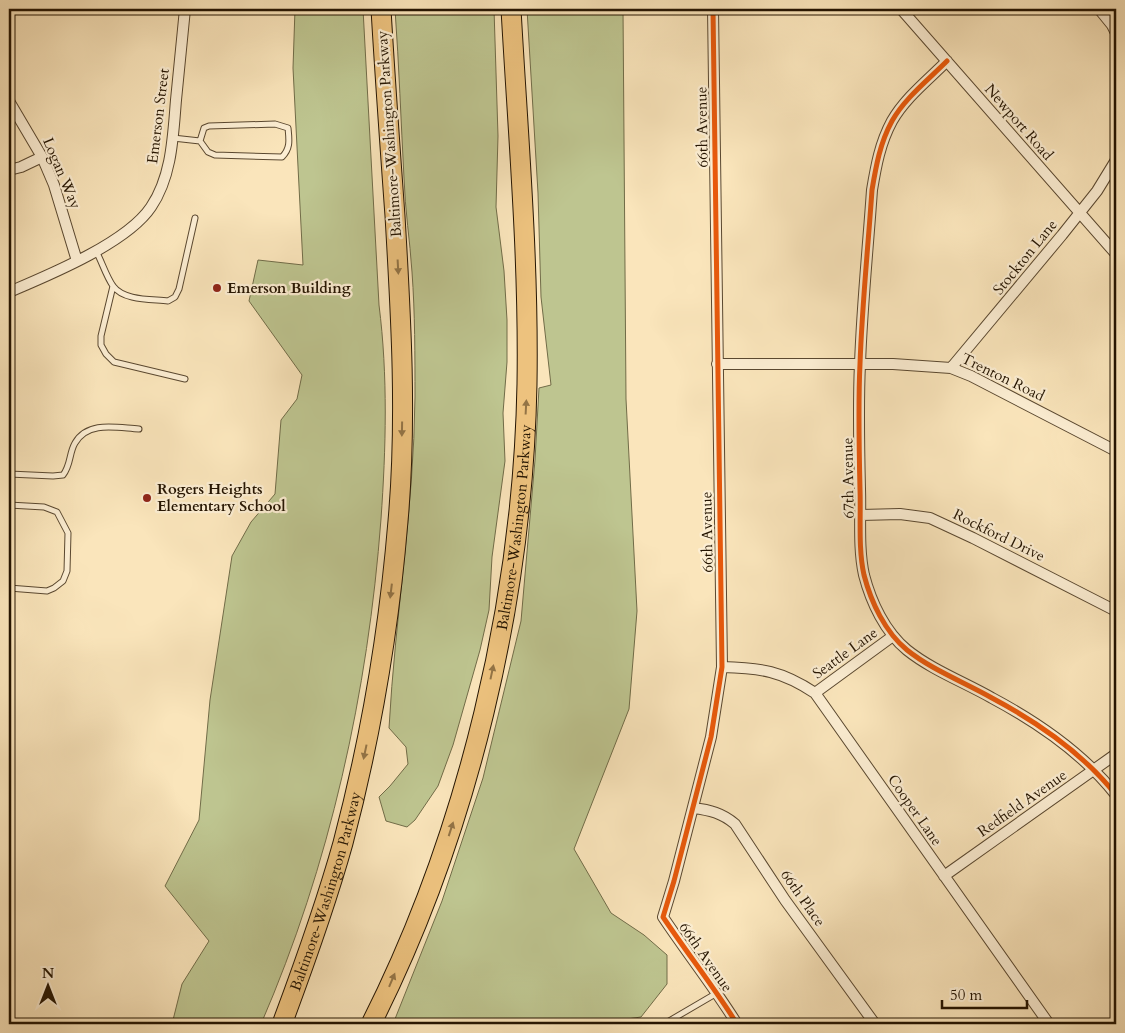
<svg xmlns="http://www.w3.org/2000/svg" width="1125" height="1033" font-family="Cardo,serif">
	<style>
		.green { fill: #bec590; stroke: #716c48 }
		.lines { fill: none; stroke-linecap: round; stroke-linejoin: round }
		.service-casing { stroke: #5a4830; stroke-width: 7 }
		.minor-casing { stroke: #5a4830; stroke-width: 12 }
		.motorway-casing { stroke: #241401; stroke-width: 21 }
		.service { stroke: #fceed3; stroke-width: 5 }
		.minor { stroke: #fceed3; stroke-width: 10 }
		.motorway { stroke: #edc27e; stroke-width: 19 }
		.cycleway-casing { stroke: #fceed3; stroke-width: 8 }
		.cycleway { stroke: #e8590c; stroke-width: 5 }
		.oneway { fill: #937446 }
		.poi-dot { fill: #8f2418; stroke: #fceed3; stroke-width: 2 }
		.labels { text-anchor: middle; dominant-baseline: central; stroke-width: 4.5; stroke-linejoin: round; paint-order: stroke }
		.street-label { font-size: 15px; fill: #241401; stroke: #fceed3 }
		.poi-label { font-size: 15px; font-weight: bold; fill: #241401; stroke: #fceed3; text-anchor: start }
	</style>
	<rect width="100%" height="100%" fill="#fae5bb"/>
	<filter id="stains"><feTurbulence type="fractalNoise" baseFrequency=".004" numOctaves="4"/><feColorMatrix values="0 0 0 0 .2 0 0 0 0 .09 0 0 0 0 .02 0 0 0 .5 -.17"/></filter>
	<radialGradient id="worn" r=".72"><stop offset=".6" stop-color="#630" stop-opacity="0"/><stop offset="1" stop-color="#630" stop-opacity=".3"/></radialGradient>
	<path class="green" d="M295,9H363L379,305C388,376 386,448 381,519C368,692 330,865 261,1024H172L182,984L209,941L165,886L199,820L210,700L232,556L251,522L275,494L281,420L297,399L302,375L249,301L258,260L303,265L293,68Z
		M395,9H494L498,136L496,207L504,271L507,320V362L503,413L505,461L492,557L489,610L480,650L453,745L438,786L415,820L407,827L386,821L379,797L390,786L408,764L406,747L389,728C395,617 414,508 415,397C415,356 415,313 412,272C410,241 405,210 404,178C401,122 399,65 395,9Z
		M527,9H623L626,399L637,611L629,709L574,849L611,913L644,935L667,955V984L641,1017L592,1024H393L442,901L483,778L521,621L535,460L539,388L551,385L541,297L538,193Z"/>
	<g class="lines">
		<g class="service-casing">
			<path id="service" d="M173,138L200,141L208,152L215,155L282,157C291,148 289,139 288,128L275,124L209,126L204,128L200,141
				M96,251C102,262 106,276 113,286C124,301 152,299 168,301L175,297L179,289L195,218
				M113,286L101,336V345L106,354L114,362L185,379
				M9,474L53,476L63,475C71,465 69,453 75,443C88,420 118,428 139,429
				M9,505L44,507L57,512L68,533L67,571L63,581L54,588L47,591L9,588
				M664,1024L717,993"/>
		</g>
		<g class="minor-casing">
			<path id="minor" d="M713,9L722,667L711,737L674,881L663,917C687,953 714,987 737,1024
				M901,9L1116,254
				M1099,9L1112,25L1116,33
				M947,61C928,80 905,98 892,121C880,143 876,166 872,190C868,248 862,306 860,364C858,405 859,447 860,489C861,517 858,548 864,575C871,602 885,632 907,650C932,670 964,682 992,698C1039,723 1083,753 1116,795
				M9,101L42,157L54,185L77,261
				M9,170L21,167L42,157
				M9,292C49,275 127,243 151,207C172,176 173,136 176,100C179,70 182,39 185,9
				M717,364H893L951,368L971,376L1116,451
				M951,368L1062,235L1097,191L1116,160
				M861,515L900,514L930,518L973,538L1116,611
				M722,667C761,668 782,671 815,693L1049,1024
				M815,693L893,636
				M693,808C710,810 722,813 735,824L785,900L875,1024
				M944,876L1116,754"/>
		</g>
		<g class="motorway-casing">
			<g id="motorway">
				<path id="s1" d="M282,1024C304,965 326,904 343,843C371,737 389,630 398,521C407,420 401,317 395,216C390,147 385,78 381,9"/>
				<path id="s2" d="M371,1024C468,832 523,600 527,384C529,259 518,134 511,9"/>
			</g>
		</g>
		<use href="#service" class="service"/>
		<use href="#minor" class="minor"/>
		<use href="#motorway" class="motorway"/>
		<g class="cycleway-casing">
			<path id="cycleway" d="M713,9L722,667L711,737L674,881L663,917C687,953 714,987 737,1024
				M947,61C928,80 905,98 892,121C880,143 876,166 872,190C868,248 862,306 860,364C858,405 859,447 860,489C861,517 858,548 864,575C871,602 885,632 907,650C932,670 964,682 992,698C1039,723 1083,753 1116,795"/>
		</g>
		<use href="#cycleway" class="cycleway"/>
	</g>
	<defs><path id="oneway-solid" d="M-6-.8H1V-3.2L6.5 0L1 3.2V.8H-6Z" transform="scale(1.25)"/></defs>
	<g class="oneway">
		<use href="#oneway-solid" transform="translate(398 267) rotate(87)"/>
		<use href="#oneway-solid" transform="translate(526 407) rotate(-87)"/>
		<use href="#oneway-solid" transform="translate(402 429) rotate(91)"/>
		<use href="#oneway-solid" transform="translate(391 591) rotate(97)"/>
		<use href="#oneway-solid" transform="translate(492 672) rotate(-78)"/>
		<use href="#oneway-solid" transform="translate(365 752) rotate(102)"/>
		<use href="#oneway-solid" transform="translate(451 829) rotate(-72)"/>
		<use href="#oneway-solid" transform="translate(392 980) rotate(-67)"/>
	</g>
	<g class="poi-dot">
		<circle cx="217" cy="288" r="5"/>
		<circle cx="147" cy="498" r="5"/>
	</g>
	<g class="labels">
		<g class="street-label">
			<text transform="translate(158 116) rotate(-83)">Emerson Street</text>
			<text transform="translate(1019 122) rotate(49)">Newport Road</text>
			<text transform="translate(702 127) rotate(-91)">66th Avenue</text>
			<text transform="translate(389 134) rotate(-94)">Baltimore-Washington Parkway</text>
			<text transform="translate(62 173) rotate(67)">Logan Way</text>
			<text transform="translate(1025 257) rotate(-51)">Stockton Lane</text>
			<text transform="translate(1003 377) rotate(26)">Trenton Road</text>
			<text transform="translate(848 478) rotate(-91)">67th Avenue</text>
			<text stroke="none"><textPath href="#s2" startOffset="520">Baltimore-Washington Parkway</textPath></text>
			<text transform="translate(707 532) rotate(-91)">66th Avenue</text>
			<text transform="translate(999 535) rotate(26)">Rockford Drive</text>
			<text transform="translate(845 653) rotate(-36)">Seattle Lane</text>
			<text transform="translate(1022 803) rotate(-35)">Redfield Avenue</text>
			<text transform="translate(915 810) rotate(55)">Cooper Lane</text>
			<text stroke="none"><textPath href="#s1" startOffset="140">Baltimore-Washington Parkway</textPath></text>
			<text transform="translate(803 898) rotate(55)">66th Place</text>
			<text transform="translate(706 957) rotate(55)">66th Avenue</text>
		</g>
		<g class="poi-label">
			<text x="227" y="288">Emerson Building</text>
			<text x="157" y="489">Rogers Heights<tspan x="157" dy="17">Elementary School</tspan></text>
		</g>
	</g>
	<rect width="1125" height="1033" fill="none" stroke="#fae5bb" stroke-width="30"/>
	<rect x="10" y="10" width="1105" height="1013" fill="none" stroke="#241401" stroke-width="2.5"/>
	<rect x="15" y="15" width="1095" height="1003" fill="none" stroke="#241401"/>
	<g transform="translate(48 986)" stroke="#fceed3" stroke-width="4" paint-order="stroke">
	<path d="M0-4L9 19L0 12L-9 19Z" fill="#241401"/>
	<text y="-8" font-size="14" font-weight="bold" text-anchor="middle" fill="#241401">N</text>
	</g>
	<path d="M942 1000v8h85v-8" fill="none" stroke="#241401" stroke-width="2.5"/>
	<text x="950" y="1000" font-size="15" fill="#241401" stroke="#fceed3" stroke-width="4" paint-order="stroke">50 m</text>
	<rect width="100%" height="100%" filter="url(#stains)"/>
	<rect width="100%" height="100%" fill="url(#worn)"/>
</svg>
